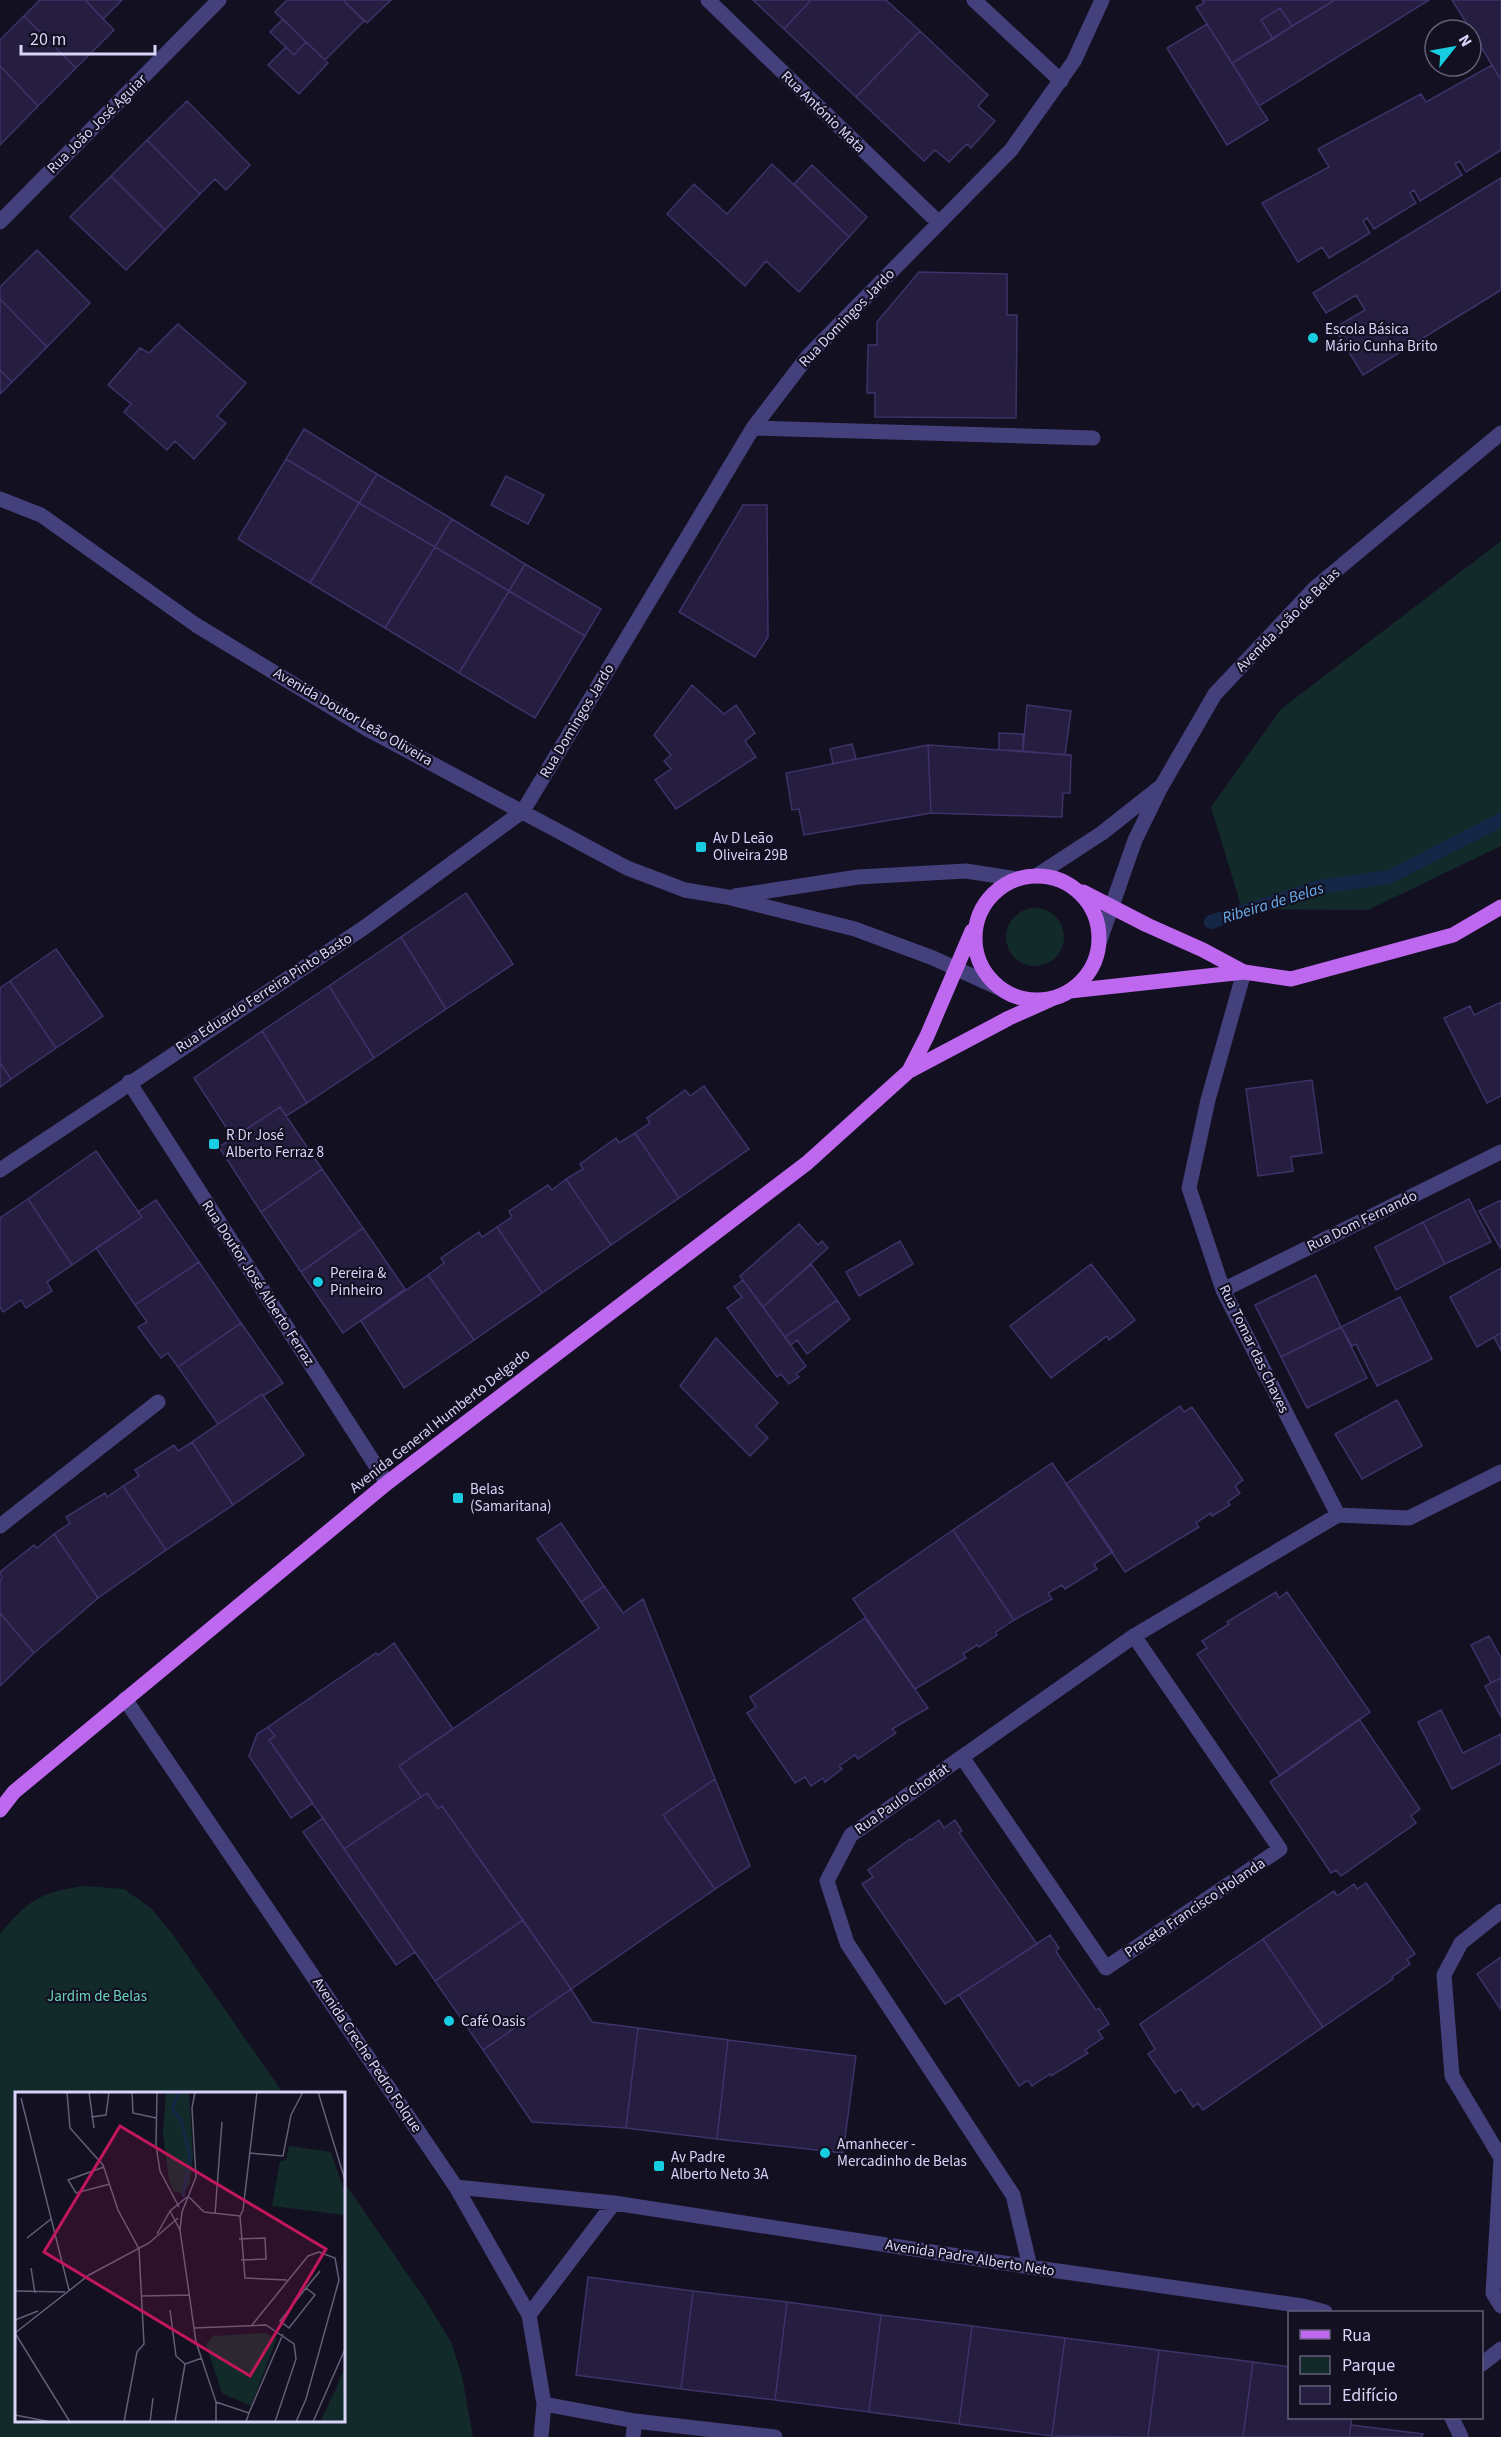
<svg xmlns="http://www.w3.org/2000/svg" width="1501" height="2437" font-family="'Source Sans 3',sans-serif">
	<style>
		.green { fill: #132a2a }
		.lines { fill: none; stroke-linecap: round; stroke-linejoin: round }
		.stream { stroke: #152746; stroke-width: 14 }
		.building { fill: #251e40; stroke: #3e3269; stroke-width: 1.5 }
		.minor { stroke: #43407b; stroke-width: 15 }
		.major { stroke: #be67ef; stroke-width: 15 }
		.poi-dot { fill: #18cce2; stroke: #131021; stroke-width: 2 }
		.labels { text-anchor: middle; dominant-baseline: central; stroke-width: 4.5; stroke-linejoin: round; paint-order: stroke }
		.street-label { font-size: 15px; fill: #d9d4fa; stroke: #131021 }
		.poi-label { font-size: 15px; fill: #d9d4fa; stroke: #131021; text-anchor: start }
		.park-label { font-size: 15px; fill: #68d3b9; stroke: #131021 }
		.water-label { font-size: 16px; font-style: italic; fill: #6db1ef; stroke: #131021 }
		.inset-river { fill: none; stroke: #152746; stroke-width: 3 }
		.inset-road { fill: none; stroke: #625e78; stroke-width: 1.5 }
		.view { fill: #c2185b; fill-opacity: 0.15; stroke: #c2185b; stroke-width: 3 }
		.inset-edge { fill: none; stroke: #d9d4fa; stroke-width: 3 }
	</style>
	<rect width="100%" height="100%" fill="#131021"/>
	<path class="green" d="M1501,541V846L1368,910L1242,909L1211,807L1281,709Z
		M1006 937a29 29 0 1 1 58 0a29 29 0 1 1-58 0Z
		M84,1886L124,1889L152,1909L173,1935L283,2093L16,2094V2420H344V2182L426,2301L451,2342L462,2376L473,2437H0V1934C28,1900 41,1892 84,1886Z"/>
	<g class="lines">
		<path class="stream" d="M1211,922L1318,887L1389,877L1501,820"/>
	</g>
	<path class="building" d="M40,0H85L114,30L76,68L24,16Z
		M85,0H122L103,19Z
		M287,0H343L364,21L325,60L275,12Z
		M343,0H391L367,23Z
		M753,0H811L784,29Z
		M811,0H886L920,31L856,97L784,29Z
		M1202,0H1332L1333,1L1292,26L1280,8L1261,20L1273,39L1232,63L1196,7L1204,3Z
		M1335,0H1429L1259,106L1232,63Z
		M1452,0H1501V80L1471,30Z
		M1280,8L1292,26L1273,39L1261,20Z
		M24,16L76,68L38,106L0,66V40Z
		M283,19L306,42L294,55L270,32Z
		M1207,24L1268,120L1227,145L1167,48Z
		M920,31L988,95L978,106L995,121L971,148L967,144L949,162L935,150L924,161L856,97Z
		M306,42L328,63L299,94L268,65L286,47L294,55Z
		M1492,65L1501,80V150L1466,172L1460,161L1455,164L1462,175L1420,201L1414,190L1410,193L1416,203L1374,229L1367,218L1363,221L1370,233L1329,258L1322,247L1298,262L1262,203L1329,167L1318,149L1421,94L1426,102Z
		M0,66L38,106L0,145Z
		M187,101L250,165L226,190L215,179L200,194L147,140Z
		M147,140L200,194L165,230L111,176Z
		M772,164L849,237L799,292L766,261L745,286L667,214L694,184L727,214Z
		M812,165L867,217L849,237L794,184Z
		M111,176L165,230L126,270L70,217Z
		M1501,178V290L1363,375L1334,328L1365,310L1356,295L1326,313L1313,293Z
		M37,250L90,303L47,347L0,299V287Z
		M919,272L1007,274V315H1017L1016,418L875,417V393H867L868,345H877V322Z
		M0,299L47,347L12,382L0,370Z
		M178,324L246,383L217,416L226,423L194,459L175,441L167,450L124,412L131,404L108,385L140,348L149,353Z
		M0,370L12,382L0,394Z
		M304,429L377,474L359,503L286,459Z
		M286,459L359,503L310,583L238,539Z
		M377,474L452,519L435,547L359,503Z
		M506,476L544,495L528,524L491,505Z
		M359,503L435,547L385,628L310,583Z
		M743,505H767L768,637L755,657L679,612Z
		M452,519L525,564L509,591L435,547Z
		M435,547L509,591L459,673L385,628Z
		M525,564L601,609L585,636L509,591Z
		M509,591L585,636L535,718L459,673Z
		M692,685L724,714L736,705L755,733L745,741L756,757L676,809L655,780L671,769L664,761L671,755L654,735Z
		M1027,705L1071,711L1065,755L1023,751Z
		M999,733L1023,734V751L999,750Z
		M852,744L856,759L833,764L830,749Z
		M928,745L1071,755L1070,793H1063L1062,817L931,813Z
		M928,745L931,813L804,835L799,809L792,810L786,773Z
		M466,893L513,964L446,1009L401,937Z
		M401,937L446,1009L374,1058L329,986Z
		M56,949L103,1016L56,1048L10,981Z
		M10,981L56,1048L11,1079L0,1063V988Z
		M329,986L374,1058L307,1103L262,1031Z
		M1501,1002V1096L1487,1103L1444,1018L1470,1006L1474,1015Z
		M262,1031L307,1103L286,1116L280,1107L233,1138L194,1078Z
		M0,1063L11,1079L0,1087Z
		M1312,1080L1322,1153L1291,1157L1293,1171L1258,1176L1246,1089Z
		M704,1086L749,1149L679,1198L635,1133L650,1123L647,1118L685,1090L690,1096Z
		M280,1107L322,1169L261,1212L219,1147Z
		M635,1133L679,1198L611,1245L566,1179L583,1169L580,1164L616,1138L619,1143Z
		M96,1151L142,1217L72,1265L28,1199Z
		M322,1169L363,1228L301,1272L261,1212Z
		M566,1179L611,1245L542,1293L497,1227L512,1217L509,1211L548,1185L552,1190Z
		M28,1199L72,1265L47,1282L52,1291L26,1308L21,1300L3,1312L0,1307V1218Z
		M1469,1199L1491,1242L1445,1264L1423,1222Z
		M156,1200L199,1262L135,1305L96,1248L142,1217L138,1212Z
		M1501,1200V1249L1479,1211Z
		M1423,1222L1445,1264L1396,1290L1375,1247Z
		M799,1224L818,1245L822,1241L828,1248L763,1307L740,1276Z
		M497,1227L542,1293L474,1340L428,1275L444,1263L441,1258L479,1232L482,1237Z
		M363,1228L405,1289L343,1333L301,1272Z
		M900,1241L913,1264L859,1296L846,1272Z
		M199,1262L241,1323L178,1367L168,1353L161,1358L138,1327L147,1322L135,1305Z
		M811,1264L837,1300L785,1337L763,1307Z
		M1091,1264L1135,1320L1109,1340L1107,1336L1051,1378L1010,1326Z
		M1501,1268V1333L1477,1347L1450,1297Z
		M428,1275L474,1340L404,1388L361,1321Z
		M1316,1275L1341,1327L1281,1357L1255,1305Z
		M743,1280L806,1366L796,1374L799,1377L789,1384L781,1374L777,1377L727,1308L742,1297L734,1287Z
		M1400,1297L1432,1359L1377,1386L1356,1344L1352,1346L1341,1327Z
		M837,1300L850,1319L807,1354L797,1340L791,1345L785,1337Z
		M241,1323L283,1383L263,1396L262,1394L218,1424L178,1367Z
		M1341,1327L1367,1378L1307,1408L1281,1357Z
		M1501,1333V1351L1494,1337Z
		M716,1338L778,1403L756,1426L768,1438L750,1456L680,1386Z
		M262,1394L304,1455L233,1505L192,1442Z
		M1397,1400L1422,1446L1362,1479L1335,1434Z
		M1180,1406L1184,1412L1192,1407L1243,1480L1235,1486L1240,1493L1228,1502L1230,1505L1212,1516L1211,1513L1196,1523L1199,1527L1125,1572L1066,1484Z
		M192,1442L233,1505L166,1550L123,1486L139,1476L135,1470L174,1445L178,1451Z
		M1052,1463L1113,1552L1094,1564L1097,1569L1065,1589L1062,1585L1048,1593L1052,1599L1014,1620L953,1530Z
		M123,1486L166,1550L98,1598L54,1534L70,1523L66,1517L105,1493L107,1497Z
		M561,1523L604,1586L581,1602L537,1539Z
		M953,1530L1014,1620L996,1632L997,1635L979,1647L977,1645L963,1654L966,1658L915,1689L853,1599Z
		M54,1534L98,1598L34,1653L0,1613V1580L2,1578L0,1572L34,1545L37,1548Z
		M604,1586L623,1613L643,1599L715,1779L663,1815L715,1889L571,1989L442,1806L438,1809L427,1793L421,1797L399,1766L599,1628L581,1602Z
		M1276,1592L1279,1598L1287,1592L1370,1712L1280,1776L1197,1654L1207,1648L1202,1641L1229,1624L1227,1622Z
		M0,1613L34,1653L0,1686Z
		M865,1618L928,1708L892,1729L896,1733L858,1759L855,1755L839,1766L842,1769L825,1782L823,1778L811,1786L805,1777L795,1783L747,1713L756,1707L750,1697Z
		M1489,1636L1501,1658V1678L1491,1683L1471,1645Z
		M394,1643L453,1729L399,1766L421,1797L344,1849L269,1740L275,1736L268,1727L376,1653L378,1655Z
		M1501,1678V1717L1485,1686Z
		M1441,1710L1463,1753L1501,1734V1763L1452,1789L1418,1722Z
		M1359,1719L1420,1809L1411,1816L1416,1823L1341,1876L1336,1870L1331,1873L1270,1782Z
		M268,1727L275,1736L269,1740L313,1803L291,1818L249,1756L257,1734Z
		M715,1779L750,1866L715,1889L663,1815Z
		M427,1793L438,1809L442,1806L523,1920L435,1981L344,1849Z
		M323,1818L415,1952L396,1965L303,1832Z
		M939,1820L944,1828L955,1820L962,1831L959,1833L1037,1944L945,2004L862,1884L873,1877L868,1870L910,1839L911,1840Z
		M1366,1883L1415,1954L1407,1959L1410,1964L1392,1977L1393,1979L1323,2027L1263,1939L1334,1891L1337,1896L1354,1884L1357,1889Z
		M523,1920L571,1989L483,2050L435,1981Z
		M1050,1935L1059,1948L1056,1951L1067,1968L1096,2010L1099,2008L1109,2024L1098,2031L1103,2038L1085,2050L1088,2053L1051,2076L1050,2074L1032,2086L1028,2080L1019,2086L959,1995Z
		M1263,1939L1323,2027L1203,2110L1198,2103L1193,2107L1181,2089L1175,2093L1148,2054L1155,2049L1140,2024Z
		M1501,1957V2010L1477,1974Z
		M571,1989L592,2022L638,2028L626,2128L532,2122L483,2050Z
		M638,2028L728,2040L717,2139L626,2128Z
		M728,2040L856,2056L843,2153L717,2139Z
		M588,2277L693,2291L681,2389L576,2375Z
		M693,2291L787,2302L775,2400L681,2389Z
		M787,2302L881,2315L869,2412L775,2400Z
		M881,2315L972,2326L959,2424L869,2412Z
		M972,2326L1065,2338L1052,2436L959,2424Z
		M1065,2338L1159,2350L1148,2437L1052,2436Z
		M1159,2350L1253,2362L1243,2437H1148Z
		M1253,2362L1290,2367V2418H1352L1349,2437H1243Z
		M1351,2425L1423,2434L1422,2437H1349Z"/>
	<g class="lines">
		<path class="minor" d="M708,0L939,223
			M974,0L1061,81
			M0,222L219,0
			M753,428L1093,438
			M0,499L41,515L196,625L369,730L627,868L685,890L727,897L855,929L933,958L1003,990
			M1036,876L1102,833L1159,788
			M735,896L858,877L966,871L1018,879
			M1099,943L1135,840L1161,787L1215,694L1316,587L1501,433
			M1244,972L1208,1100L1189,1188L1223,1290L1338,1515L1409,1518L1501,1472
			M129,1082L387,1483
			M0,1170L365,927L523,811L753,428L808,356L1011,150L1074,61L1102,0
			M1223,1290L1501,1152
			M0,1526L158,1402
			M125,1699L456,2187L529,2315L544,2404L541,2437
			M962,1757L1106,1968L1280,1849L1134,1636
			M1501,1911L1461,1943L1444,1975L1452,2076L1501,2158L1493,2293L1501,2306
			M456,2187L614,2203L1030,2267L1303,2306L1325,2312
			M1030,2267L1013,2195L847,1943L827,1881L851,1835L1134,1636L1338,1515
			M529,2315L614,2203
			M1482,2364L1501,2349
			M544,2404L635,2421
			M1452,2418L1461,2437
			M633,2437L635,2421L775,2437"/>
		<path class="major" d="M975 938a62 62 0 1 1 124 0a62 62 0 1 1-124 0Z
			M1083,892L1147,925L1203,950L1244,972
			M1070,991L1244,972L1291,979L1453,935L1501,907
			M909,1071L927,1036L972,931
			M0,1810L14,1792L387,1483L807,1163L909,1071L1009,1018L1054,998"/>
	</g>
	<g class="poi-dot">
		<circle cx="1313" cy="338" r="6"/>
		<rect x="695" y="841" width="12" height="12" rx="3"/>
		<rect x="208" y="1138" width="12" height="12" rx="3"/>
		<circle cx="318" cy="1282" r="6"/>
		<rect x="452" y="1492" width="12" height="12" rx="3"/>
		<circle cx="449" cy="2021" r="6"/>
		<circle cx="825" cy="2153" r="6"/>
		<rect x="653" y="2160" width="12" height="12" rx="3"/>
	</g>
	<g class="labels">
		<g class="street-label">
			<text transform="translate(823 112) rotate(44)">Rua António Mata</text>
			<text transform="translate(97 124) rotate(-45)">Rua João José Aguiar</text>
			<text transform="translate(847 318) rotate(-46)">Rua Domingos Jardo</text>
			<text transform="translate(1288 620) rotate(-45)">Avenida João de Belas</text>
			<text transform="translate(353 717) rotate(30)">Avenida Doutor Leão Oliveira</text>
			<text transform="translate(577 721) rotate(-59)">Rua Domingos Jardo</text>
			<text transform="translate(264 993) rotate(-33)">Rua Eduardo Ferreira Pinto Basto</text>
			<text transform="translate(1362 1221) rotate(-26)">Rua Dom Fernando</text>
			<text transform="translate(258 1283) rotate(57)">Rua Doutor José Alberto Ferraz</text>
			<text transform="translate(1254 1349) rotate(64)">Rua Tomar das Chaves</text>
			<text transform="translate(440 1421) rotate(-38)">Avenida General Humberto Delgado</text>
			<text transform="translate(902 1799) rotate(-35)">Rua Paulo Choffat</text>
			<text transform="translate(1195 1908) rotate(-34)">Praceta Francisco Holanda</text>
			<text transform="translate(367 2055) rotate(56)">Avenida Creche Pedro Folque</text>
			<text transform="translate(970 2258) rotate(9)">Avenida Padre Alberto Neto</text>
		</g>
		<g class="poi-label">
			<text x="1325" y="329">Escola Básica<tspan x="1325" dy="17">Mário Cunha Brito</tspan></text>
			<text x="713" y="838">Av D Leão<tspan x="713" dy="17">Oliveira 29B</tspan></text>
			<text x="226" y="1135">R Dr José<tspan x="226" dy="17">Alberto Ferraz 8</tspan></text>
			<text x="330" y="1273">Pereira &amp;<tspan x="330" dy="17">Pinheiro</tspan></text>
			<text x="470" y="1489">Belas<tspan x="470" dy="17">(Samaritana)</tspan></text>
			<text x="461" y="2021">Café Oasis</text>
			<text x="837" y="2144">Amanhecer -<tspan x="837" dy="17">Mercadinho de Belas</tspan></text>
			<text x="671" y="2157">Av Padre<tspan x="671" dy="17">Alberto Neto 3A</tspan></text>
		</g>
		<g class="park-label">
			<text x="97" y="1996">Jardim de Belas</text>
		</g>
		<g class="water-label">
			<text transform="translate(1273 903) rotate(-17)">Ribeira de Belas</text>
		</g>
	</g>
	<g transform="translate(15 2092)">
		<rect width="330" height="330" fill="#131021"/>
		<path d="M151,0H174L178,64L175,91L169,102L158,99L154,88L148,42ZM274,54L316,60L330,101V123L257,114L265,69L271,68ZM249,241L262,246L236,314L207,301L191,252L198,244ZM330,274V330H305L322,294Z" fill="#132a2a"/>
		<path class="inset-river" d="M164,0L157,17L166,28L175,65L168,105"/>
		<path class="inset-road" d="M52,0L55,36L88,73L103,118L124,157L129,252L122,260L109,330M74,0L79,36M117,0L118,21L141,26M142,0L141,53L145,79L164,115M180,0L177,16L181,85L167,120L165,138L181,250L201,310V330M303,0L330,88M6,6L54,198M76,25L91,23L94,0M234,61L268,64L276,23L288,0M89,75L53,88L61,101L95,92M174,105L189,120L225,124L228,118L242,0M200,122L207,30M225,124L230,186L272,188M165,138L155,119L172,105M142,142L155,119M12,146L36,127M224,147L250,146L251,167L226,168M16,176L20,201M291,196L300,203L274,236L265,229L291,196L305,179M0,199L50,200M127,204L174,203M155,218L161,264L170,272M0,228L23,219M237,233L293,164L304,160L320,166L324,188L291,307L281,330M179,236L251,233L279,252L281,267L260,330M0,241L74,183L134,151L163,126M0,241L55,330M201,310L234,321L231,330M234,321L268,242M0,323L36,330M135,330L138,306M160,330L170,272L187,266M298,330L330,257"/>
		<path class="view" d="M105,34L311,157L235,284L29,160Z"/>
		<rect width="330" height="330" class="inset-edge"/>
	</g>
	<rect x="1288" y="2311" width="195" height="108" fill="#131021" stroke="#625e78" stroke-width="1.5"/>
	<rect x="1300" y="2330" width="30" height="9" fill="#be67ef" stroke="#625e78" stroke-width="1.5"/>
	<text x="1342" y="2341" font-size="18" fill="#d9d4fa">Rua</text>
	<rect x="1300" y="2356" width="30" height="18" fill="#132a2a" stroke="#625e78" stroke-width="1.5"/>
	<text x="1342" y="2371" font-size="18" fill="#d9d4fa">Parque</text>
	<rect x="1300" y="2386" width="30" height="18" fill="#251e40" stroke="#625e78" stroke-width="1.5"/>
	<text x="1342" y="2401" font-size="18" fill="#d9d4fa">Edifício</text>
	<g transform="translate(1453 48) rotate(59)"><circle r="28" fill="#131021" stroke="#625e78" stroke-width="1.5"/>
	<path d="M0-4.5L10 22L0 15L-10 22Z" fill="#18cce2"/>
	<text y="-9" font-size="16" font-weight="bold" text-anchor="middle" fill="#d9d4fa">N</text>
	</g>
	<path d="M21 45v9h134v-9" fill="none" stroke="#d9d4fa" stroke-width="3"/>
	<text x="30" y="45" font-size="18" fill="#d9d4fa" stroke="#131021" stroke-width="4.5" paint-order="stroke">20 m</text>
</svg>
